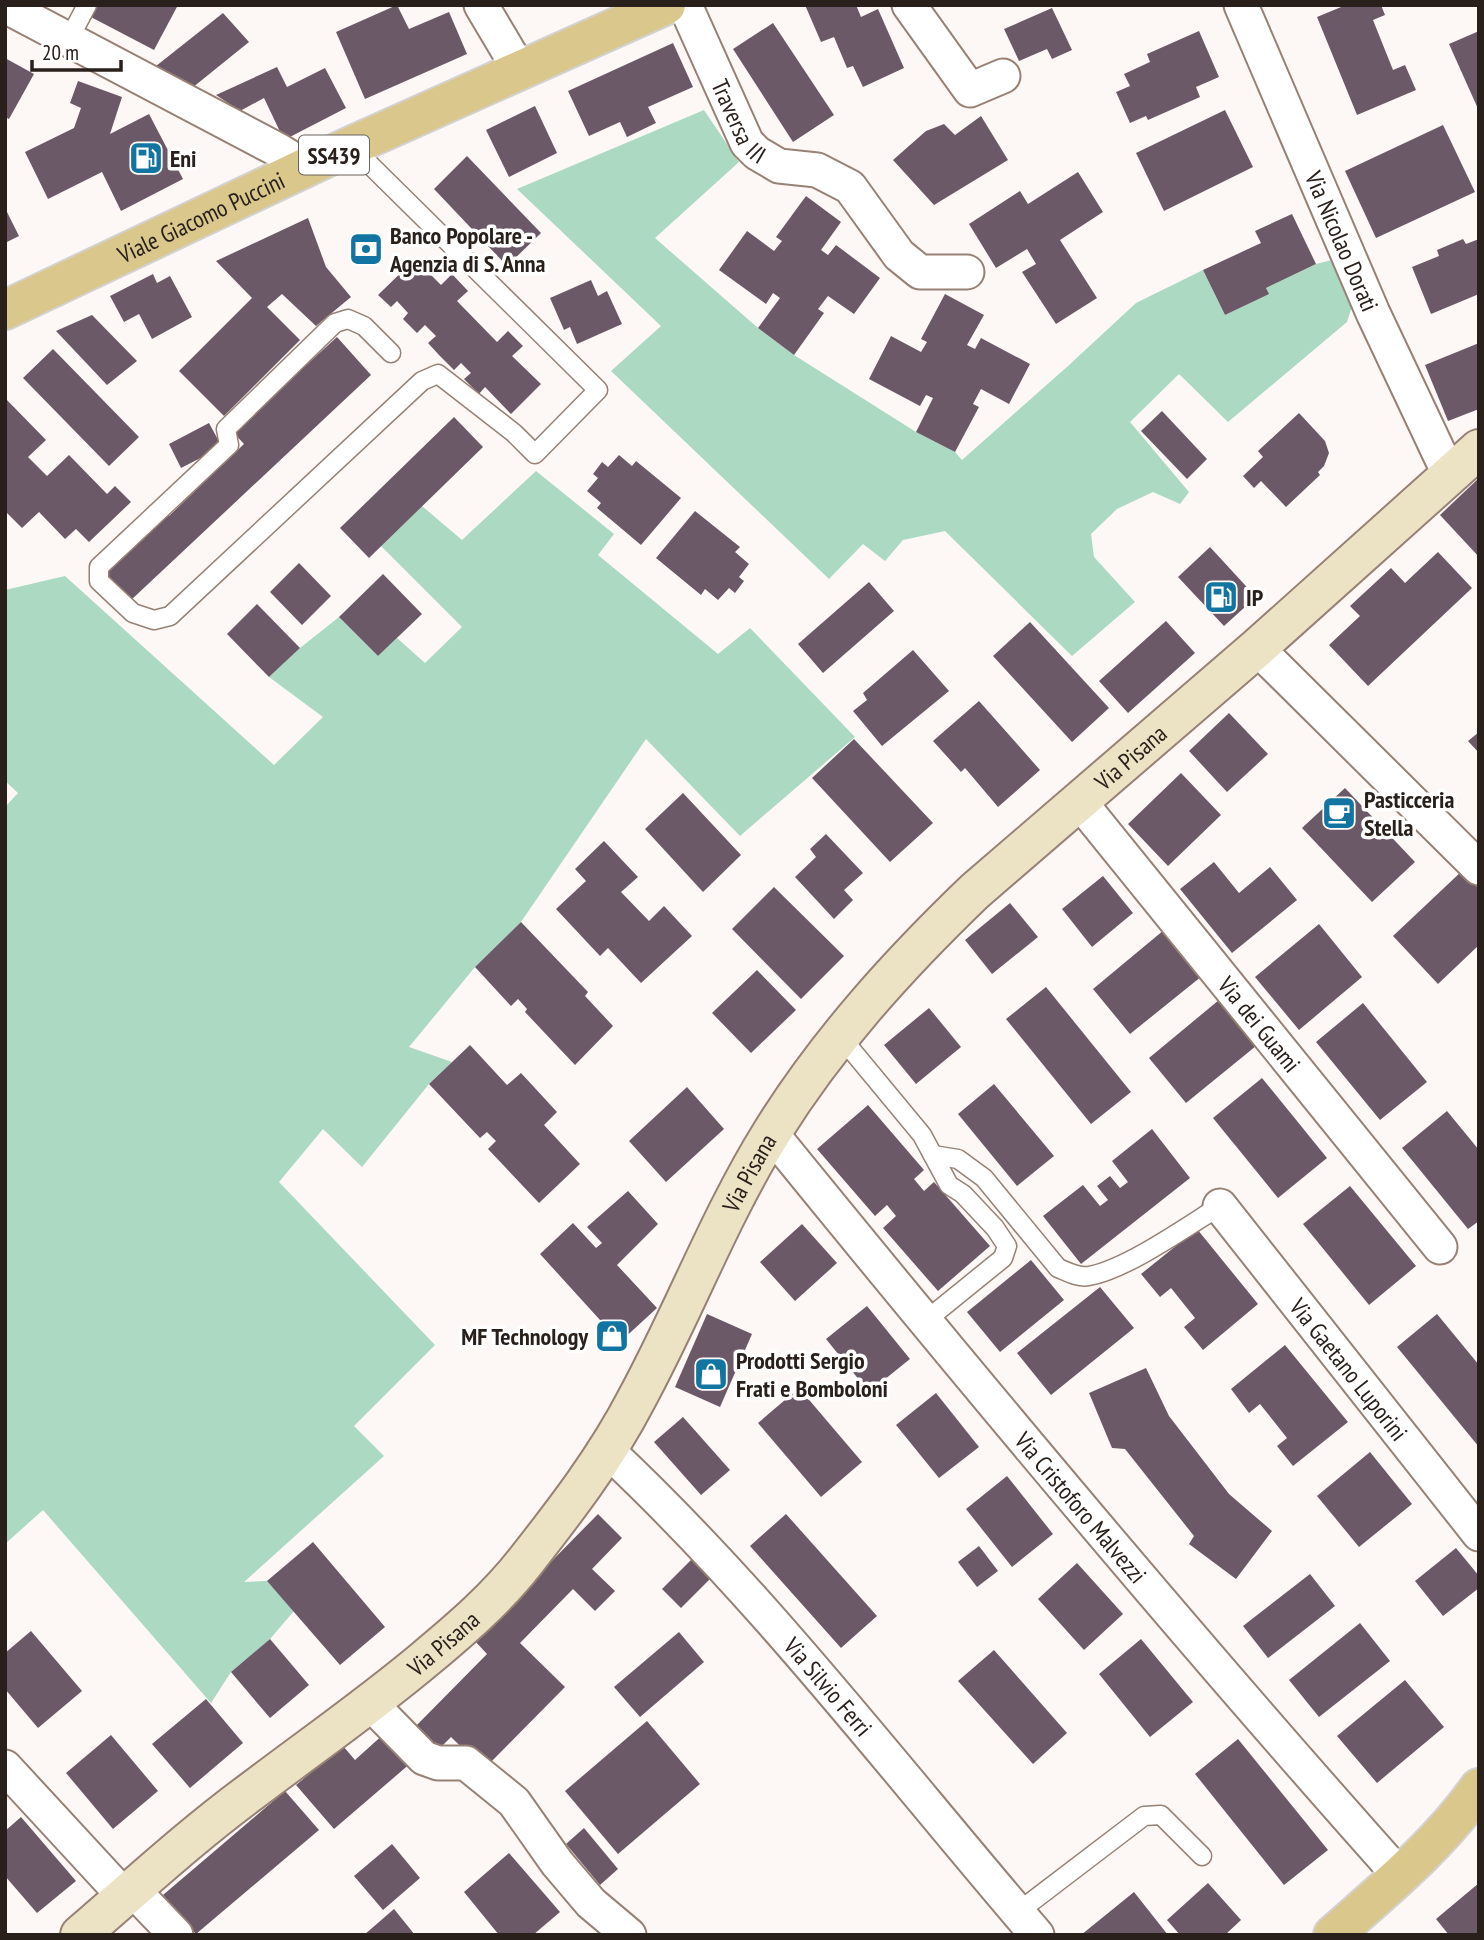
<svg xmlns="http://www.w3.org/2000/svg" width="1484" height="1940" font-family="'PT Sans Narrow',sans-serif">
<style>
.green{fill:#abd9c1}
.building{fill:#6b5968}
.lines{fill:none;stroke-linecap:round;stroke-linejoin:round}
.lane-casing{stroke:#978175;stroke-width:21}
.street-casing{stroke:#978175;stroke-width:37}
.secondary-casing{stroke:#978175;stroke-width:42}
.primary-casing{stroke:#d4d2d1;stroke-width:42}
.lane{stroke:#fff;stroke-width:18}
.street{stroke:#fff;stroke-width:33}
.secondary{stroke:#ece3c5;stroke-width:38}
.primary{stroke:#d9c78c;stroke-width:38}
.labels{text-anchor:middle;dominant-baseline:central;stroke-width:7;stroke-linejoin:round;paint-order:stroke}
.shield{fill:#fff;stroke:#69635f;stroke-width:2}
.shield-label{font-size:23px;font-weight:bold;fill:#29201b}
.street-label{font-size:24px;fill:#29201b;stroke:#fff}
.poi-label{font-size:24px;font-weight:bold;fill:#29201b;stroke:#fff;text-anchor:start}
</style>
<rect width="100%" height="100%" fill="#fdf8f5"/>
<!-- green -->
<g class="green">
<polygon points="704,110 739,162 655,238 758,328 794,355 916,432 955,452 962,460 1068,366 1136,303 1203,270 1225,315 1268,294 1266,288 1316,264 1332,260 1353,303 1347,322 1228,422 1179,374 1130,422 1189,492 1180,504 1153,492 1117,509 1091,534 1094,557 1135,602 1072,656 945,531 903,540 885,561 863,544 829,579 611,371 661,326 517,189"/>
<polygon points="536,471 614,534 598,555 718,654 750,628 855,737 740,836 646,739 521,922 475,967 409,1047 452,1062 429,1084 362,1167 323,1129 279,1182 435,1345 354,1426 384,1456 244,1582 267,1581 294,1611 270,1639 231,1672 211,1703 43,1510 5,1544 5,807 18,793 5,781 5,590 65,576 274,765 323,717 269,677 300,648 339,617 378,656 397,638 425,663 462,627 381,546 422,506 462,540"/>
</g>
<!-- building -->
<g class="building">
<polygon points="95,5 178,5 154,50 89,16"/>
<polygon points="397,5 409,29 449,12 467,54 365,99 336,32"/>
<polygon points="805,5 856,5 861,17 878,9 904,68 863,87 853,66 847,68 834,37 821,42"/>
<polygon points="1346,5 1381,5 1385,15 1373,20 1393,70 1405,65 1416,90 1357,115 1317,17"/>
<polygon points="1052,8 1072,50 1052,59 1047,49 1019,61 1004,29"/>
<polygon points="223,13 249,42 192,88 151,70"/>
<polygon points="773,23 834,115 793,142 733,49"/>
<polygon points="1199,31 1219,77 1196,87 1200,97 1148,120 1146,116 1130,123 1116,92 1130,86 1124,74 1150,62 1147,54"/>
<polygon points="1479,31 1479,111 1449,44"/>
<polygon points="673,43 693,87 648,107 656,123 627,137 620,122 589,136 568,91"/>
<polygon points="5,58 34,74 9,119 5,117"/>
<polygon points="277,67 287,87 325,68 346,108 284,140 264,98 240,111 216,95"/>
<polygon points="78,81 122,97 110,134 149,114 183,179 121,211 102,172 48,199 25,152 74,128 81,108 70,103"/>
<polygon points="535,106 557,153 509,177 486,130"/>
<polygon points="1225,110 1253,167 1164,211 1136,153"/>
<polygon points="981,116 1008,160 934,205 893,160 926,131 944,124 955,135"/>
<polygon points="1443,125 1475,192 1376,238 1345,171"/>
<polygon points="467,156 541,233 507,266 434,189"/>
<polygon points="1078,172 1103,212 1060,240 1097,298 1056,324 1022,272 1036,264 1027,249 996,268 969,224 1020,191 1028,204"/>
<polygon points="806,196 841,222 821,250 828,255 836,245 880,278 854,314 828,296 818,309 824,313 794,355 758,328 780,298 773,293 766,304 719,270 747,231 774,251 782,241 776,237"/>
<polygon points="5,208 19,236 5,243"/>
<polygon points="1292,214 1316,264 1266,288 1269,294 1225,315 1203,270 1261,243 1255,231"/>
<polygon points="308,218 326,267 351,297 316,326 282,294 267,307 300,340 224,416 179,371 252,298 216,261"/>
<polygon points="1463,239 1466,244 1479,239 1479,294 1431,314 1412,267 1439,256 1437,250"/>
<polygon points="415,259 441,285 452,274 468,291 457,301 497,342 508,331 523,346 512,356 541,384 511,414 485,387 479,394 464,379 471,373 461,363 454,370 439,355 428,343 436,336 425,325 417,333 403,319 408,313 397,301 391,307 378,295"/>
<polygon points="153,274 157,283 170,276 192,317 152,339 139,314 124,322 110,296"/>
<polygon points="591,280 598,296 607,291 622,324 577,344 570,327 564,330 550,298"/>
<polygon points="945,294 984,315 967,345 975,349 981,338 1030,364 1009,404 981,389 973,404 979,407 955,452 916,432 933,398 926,395 920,406 869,379 891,336 921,352 927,342 921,339"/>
<polygon points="92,315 137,361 107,385 56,331"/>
<polygon points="337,337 371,375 130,601 104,574 145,536 141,533 164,511 169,516 244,444 233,432"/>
<polygon points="1479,343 1479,409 1448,421 1425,365"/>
<polygon points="53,349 139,437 109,466 23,378"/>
<polygon points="5,398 46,440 28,457 47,476 69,455 107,494 115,486 131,502 89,542 76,529 65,539 39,512 22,528 5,511"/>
<polygon points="1162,411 1207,459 1187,479 1141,431"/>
<polygon points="1299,413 1325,441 1329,453 1324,466 1318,472 1320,475 1286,507 1261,481 1254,488 1243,476 1263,457 1258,451"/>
<polygon points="454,417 483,447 369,558 340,528"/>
<polygon points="209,423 222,447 181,468 169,444"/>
<polygon points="619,455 632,466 636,461 681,498 641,545 597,508 601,503 587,491 598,478 593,474 602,462 608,467"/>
<polygon points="1479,478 1479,557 1440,515"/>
<polygon points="695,511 740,547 735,552 749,564 739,577 744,581 735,593 729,588 718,600 705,589 701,595 656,558"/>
<polygon points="1210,547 1256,597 1224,626 1178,577"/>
<polygon points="1438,552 1472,588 1368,686 1329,645 1360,616 1350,606 1391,568 1405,583"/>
<polygon points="299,563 331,596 302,625 270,592"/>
<polygon points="383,574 422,614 378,656 339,617"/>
<polygon points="869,582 894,611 823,673 798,644"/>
<polygon points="257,604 300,648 269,677 227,634"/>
<polygon points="1166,621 1195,653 1128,713 1099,681"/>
<polygon points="1030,622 1109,708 1072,742 993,656"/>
<polygon points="913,650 949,691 882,746 853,711 867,700 863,693"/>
<polygon points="979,701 1040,770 998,807 965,768 961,772 933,741"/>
<polygon points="1229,713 1268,754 1227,792 1189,751"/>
<polygon points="1479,732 1479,753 1468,741"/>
<polygon points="854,739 933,823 890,862 812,778"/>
<polygon points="1181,773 1221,815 1168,866 1128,824"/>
<polygon points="1345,788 1415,862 1372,902 1302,828"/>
<polygon points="683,793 741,855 703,892 645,829"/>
<polygon points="826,834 863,873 844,890 853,900 834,919 795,877 816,857 810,849"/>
<polygon points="604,841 638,877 621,892 649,921 664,906 692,936 641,983 608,948 600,956 556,909 586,881 575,869"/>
<polygon points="1214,862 1239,893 1270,867 1297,900 1232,953 1180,889"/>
<polygon points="1462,871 1479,889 1479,945 1438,984 1393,936"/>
<polygon points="1103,876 1133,913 1092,947 1062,909"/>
<polygon points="774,887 844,956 801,999 732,929"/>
<polygon points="1010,903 1038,937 992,974 965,940"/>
<polygon points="521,922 588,992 585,996 613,1026 575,1065 525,1012 527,1009 518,999 511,1006 475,967"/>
<polygon points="1319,924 1362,977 1299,1030 1255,977"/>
<polygon points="1164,930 1202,976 1130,1034 1093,989"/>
<polygon points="757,970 796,1010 751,1053 712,1013"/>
<polygon points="1046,987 1131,1092 1091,1124 1006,1019"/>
<polygon points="1219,1000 1256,1046 1186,1103 1149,1058"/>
<polygon points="1363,1003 1427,1082 1380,1120 1316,1042"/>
<polygon points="929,1008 961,1047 916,1084 884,1045"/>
<polygon points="470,1045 507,1085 521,1073 557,1112 544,1125 580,1164 539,1203 488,1149 496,1141 487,1132 480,1138 429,1084"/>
<polygon points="1262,1078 1327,1158 1278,1198 1213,1118"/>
<polygon points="994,1084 1054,1156 1017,1186 958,1114"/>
<polygon points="687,1087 724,1129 666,1182 629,1141"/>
<polygon points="868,1105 924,1170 914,1179 924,1191 934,1182 990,1246 938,1291 883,1228 896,1216 887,1205 875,1216 817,1149"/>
<polygon points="1447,1111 1479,1150 1479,1221 1468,1229 1402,1148"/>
<polygon points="1152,1129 1190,1178 1081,1264 1043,1216 1083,1185 1100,1206 1108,1200 1097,1186 1110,1176 1120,1188 1128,1182 1112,1161"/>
<polygon points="1350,1186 1416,1266 1369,1305 1303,1224"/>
<polygon points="628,1191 658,1224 617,1265 657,1308 620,1342 540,1254 573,1223 596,1248 602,1243 587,1227"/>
<polygon points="802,1224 837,1263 795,1301 760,1262"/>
<polygon points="1197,1229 1258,1304 1203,1350 1184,1327 1195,1318 1171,1288 1160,1297 1141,1274"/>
<polygon points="1031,1260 1064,1300 1000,1352 967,1312"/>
<polygon points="1100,1287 1134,1328 1051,1395 1017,1353"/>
<polygon points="867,1306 910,1359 869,1392 826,1339"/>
<polygon points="707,1314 752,1334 720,1407 675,1387"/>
<polygon points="1437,1314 1479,1365 1479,1447 1397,1347"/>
<polygon points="1285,1345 1348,1422 1293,1466 1277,1446 1287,1438 1260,1404 1249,1413 1231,1389"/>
<polygon points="1146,1368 1169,1416 1229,1494 1272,1531 1236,1579 1189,1544 1194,1536 1125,1449 1112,1448 1089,1393"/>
<polygon points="799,1388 862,1462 821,1497 758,1423"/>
<polygon points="936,1393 979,1447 939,1478 896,1425"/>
<polygon points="683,1417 730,1470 701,1495 654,1442"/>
<polygon points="1370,1452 1412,1504 1359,1547 1317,1496"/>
<polygon points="1007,1476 1053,1534 1012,1567 966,1509"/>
<polygon points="598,1514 622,1538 592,1569 615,1591 595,1611 573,1589 520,1643 565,1687 484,1769 451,1737 436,1752 413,1729 487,1654 474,1640"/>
<polygon points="786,1514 877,1616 841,1648 750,1546"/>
<polygon points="313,1542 385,1627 340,1665 267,1581"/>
<polygon points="979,1546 998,1571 977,1587 958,1562"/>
<polygon points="1456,1548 1479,1576 1479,1588 1443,1616 1415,1581"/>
<polygon points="693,1558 712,1577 681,1608 662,1589"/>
<polygon points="1077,1563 1123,1614 1084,1650 1038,1599"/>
<polygon points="1310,1574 1335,1606 1268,1658 1243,1626"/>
<polygon points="1360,1623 1390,1661 1319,1717 1289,1680"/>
<polygon points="31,1631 82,1691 38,1728 5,1689 5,1653"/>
<polygon points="679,1632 704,1662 640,1717 614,1687"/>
<polygon points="270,1639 309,1685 270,1718 231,1672"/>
<polygon points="1141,1639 1193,1702 1150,1737 1099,1674"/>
<polygon points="994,1650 1067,1733 1033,1764 958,1681"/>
<polygon points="1405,1680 1444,1727 1377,1783 1337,1736"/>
<polygon points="206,1699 243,1743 190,1788 152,1744"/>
<polygon points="647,1721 700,1784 618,1854 565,1791"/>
<polygon points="386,1732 412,1762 334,1829 296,1785 343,1746 355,1760"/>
<polygon points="111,1735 158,1791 113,1829 66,1773"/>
<polygon points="1238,1739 1328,1850 1284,1885 1195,1774"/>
<polygon points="285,1791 319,1830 196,1934 163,1895"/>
<polygon points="21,1817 76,1881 37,1913 5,1876 5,1831"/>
<polygon points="584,1828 618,1869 600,1885 566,1844"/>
<polygon points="392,1844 420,1878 383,1910 354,1876"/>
<polygon points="509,1853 560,1912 533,1935 499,1935 464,1892"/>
<polygon points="1208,1883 1241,1920 1225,1935 1180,1935 1167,1920"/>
<polygon points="1479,1883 1479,1935 1461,1933 1449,1935 1436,1919"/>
<polygon points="1134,1892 1168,1935 1081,1935"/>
<polygon points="394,1909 415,1935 364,1935"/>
</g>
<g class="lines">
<!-- lane casing -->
<g class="lane-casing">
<g id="lane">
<polyline points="69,39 87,5"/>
<polyline points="351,146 598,390 535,454 514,433 438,374 422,381 170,616 154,620 133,613 99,581 99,567 229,445 226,429 335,323 348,319 364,326 391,353"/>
<polyline points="840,1036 922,1135 949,1185 963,1194 995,1228 1007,1246 1003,1258 924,1322"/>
<path d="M933,1155L958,1159L984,1178L1058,1268C1068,1272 1078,1278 1089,1276C1127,1269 1186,1227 1220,1206"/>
<polyline points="1018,1912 1144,1816 1161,1815 1202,1856"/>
</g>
</g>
<!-- street casing -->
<g class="street-casing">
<g id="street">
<polyline points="481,5 519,69"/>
<path id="s1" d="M685,5L747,143L757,153L779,166L817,170L850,187L899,255L920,272H967"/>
<polyline points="909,5 970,90 1003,76"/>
<path id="s2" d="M1241,5L1373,313L1450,476"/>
<polyline points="5,6 278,150 307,168"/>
<polyline points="1257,648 1479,868"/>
<path id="s3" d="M1079,801L1440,1247"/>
<path id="s4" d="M771,1133C976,1385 1184,1634 1400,1876"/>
<path id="s5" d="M1220,1206L1479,1534"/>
<path id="s6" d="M607,1450C765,1598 896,1771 1037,1935"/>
<polyline points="371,1704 424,1758 438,1763 466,1763 514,1802 557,1863 591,1903 629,1935"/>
<polyline points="5,1767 125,1897"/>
<polyline points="133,1890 176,1935"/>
</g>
</g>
<!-- secondary casing -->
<g class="secondary-casing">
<g id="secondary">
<path id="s7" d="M80,1935C137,1886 192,1835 252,1791C310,1747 369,1706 425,1659C461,1629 496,1599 525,1562C565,1511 606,1458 636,1400C684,1312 719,1217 772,1132C828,1042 899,964 975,891L1257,648L1479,449"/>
</g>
</g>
<!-- primary casing -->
<g class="primary-casing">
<g id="primary">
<path id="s8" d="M5,310L351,146L666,5"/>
<path d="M1333,1935C1385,1889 1439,1845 1479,1788"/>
</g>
</g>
<!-- lane -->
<use href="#lane" class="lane"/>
<!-- street -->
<use href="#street" class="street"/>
<!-- secondary -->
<use href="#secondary" class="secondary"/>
<!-- primary -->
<use href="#primary" class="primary"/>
</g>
<!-- icons -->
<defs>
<g id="fuel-square" transform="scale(1.75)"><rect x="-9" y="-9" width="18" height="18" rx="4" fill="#1274a1" stroke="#fff"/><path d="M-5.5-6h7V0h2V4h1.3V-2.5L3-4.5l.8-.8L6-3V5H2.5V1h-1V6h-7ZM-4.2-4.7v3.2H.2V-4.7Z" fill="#fff"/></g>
<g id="bank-square" transform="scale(1.75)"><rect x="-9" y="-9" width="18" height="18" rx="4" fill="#1274a1" stroke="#fff"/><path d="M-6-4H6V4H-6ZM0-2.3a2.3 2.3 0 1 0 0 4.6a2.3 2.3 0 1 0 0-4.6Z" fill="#fff"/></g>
<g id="cafe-square" transform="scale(1.75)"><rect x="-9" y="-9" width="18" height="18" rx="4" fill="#1274a1" stroke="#fff"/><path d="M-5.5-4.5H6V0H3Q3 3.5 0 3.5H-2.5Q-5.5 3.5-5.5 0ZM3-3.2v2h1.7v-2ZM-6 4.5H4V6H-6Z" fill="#fff"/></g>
<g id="shop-square" transform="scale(1.75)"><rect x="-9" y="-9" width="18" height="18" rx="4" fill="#1274a1" stroke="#fff"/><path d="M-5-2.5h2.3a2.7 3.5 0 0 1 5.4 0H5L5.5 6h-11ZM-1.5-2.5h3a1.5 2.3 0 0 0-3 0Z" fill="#fff"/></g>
</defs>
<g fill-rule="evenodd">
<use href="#fuel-square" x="146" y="158"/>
<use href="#bank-square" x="366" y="249"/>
<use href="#fuel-square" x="1221" y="597"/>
<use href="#cafe-square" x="1339" y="813"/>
<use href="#shop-square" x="612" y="1336"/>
<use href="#shop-square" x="711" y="1374"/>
</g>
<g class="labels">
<!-- shield labels -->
<rect class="shield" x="299" y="135.5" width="70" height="39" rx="5"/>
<g class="shield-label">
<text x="334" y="155">SS439</text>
</g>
<!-- street labels -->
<g class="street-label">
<text stroke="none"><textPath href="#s1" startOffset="128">Traversa III</textPath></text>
<text stroke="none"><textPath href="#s8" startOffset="217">Viale Giacomo Puccini</textPath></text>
<text stroke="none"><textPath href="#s2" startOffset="257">Via Nicolao Dorati</textPath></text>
<text stroke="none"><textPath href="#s7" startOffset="1600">Via Pisana</textPath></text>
<text stroke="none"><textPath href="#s3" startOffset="287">Via dei Guami</textPath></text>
<text stroke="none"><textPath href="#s7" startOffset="1032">Via Pisana</textPath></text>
<text stroke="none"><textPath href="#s5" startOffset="208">Via Gaetano Luporini</textPath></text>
<text stroke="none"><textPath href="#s4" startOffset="486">Via Cristoforo Malvezzi</textPath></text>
<text stroke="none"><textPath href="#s7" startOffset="466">Via Pisana</textPath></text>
<text stroke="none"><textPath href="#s6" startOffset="324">Via Silvio Ferri</textPath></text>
</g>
<!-- poi labels -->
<g class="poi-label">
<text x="170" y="158">Eni</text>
<text x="390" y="235">Banco Popolare -<tspan x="390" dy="28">Agenzia di S. Anna</tspan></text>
<text x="1246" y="597">IP</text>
<text x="1364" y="799">Pasticceria<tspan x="1364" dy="28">Stella</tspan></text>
<text x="588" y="1336" text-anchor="end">MF Technology</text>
<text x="736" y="1360">Prodotti Sergio<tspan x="736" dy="28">Frati e Bomboloni</tspan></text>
</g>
</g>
<!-- border -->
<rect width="1484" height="1940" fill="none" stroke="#29201b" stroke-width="14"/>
<!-- scale -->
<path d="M32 60v10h89v-10" fill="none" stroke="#29201b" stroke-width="3.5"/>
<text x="42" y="60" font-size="21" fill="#29201b" stroke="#ffffff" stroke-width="5" paint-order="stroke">20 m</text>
</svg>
